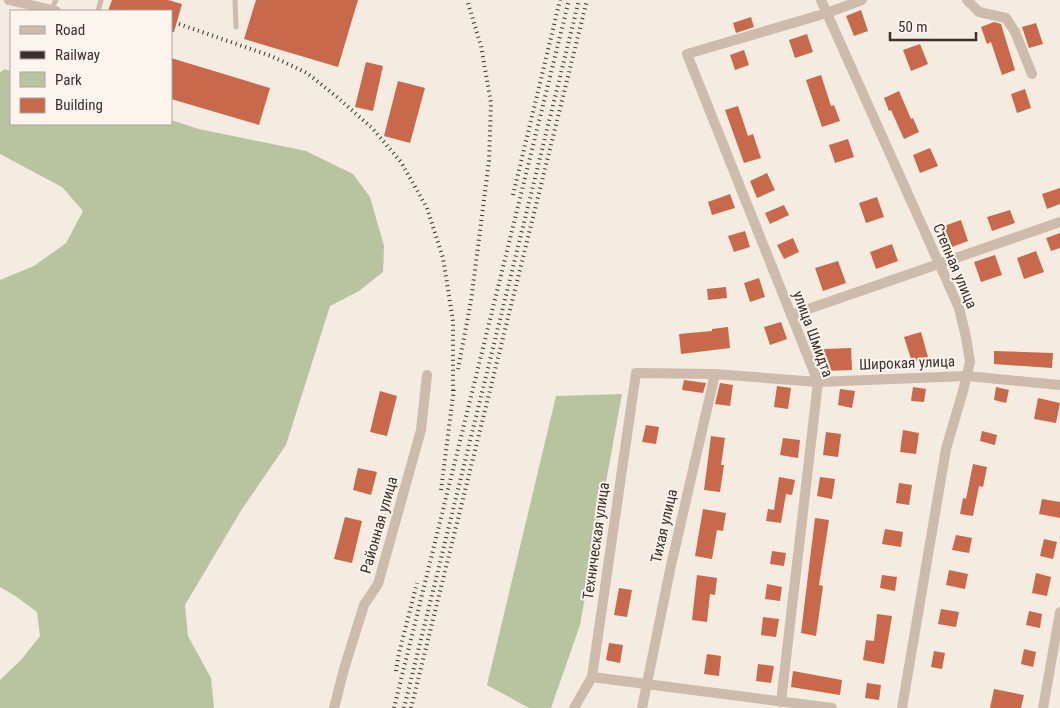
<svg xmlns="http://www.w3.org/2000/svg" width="1060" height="708" font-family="'Roboto Condensed',sans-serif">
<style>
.green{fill:#b8c4a0}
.building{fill:#c8694b}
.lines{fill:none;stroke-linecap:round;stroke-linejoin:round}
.lane{stroke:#cdbbac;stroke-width:5}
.street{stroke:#cdbbac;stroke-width:10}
.rail{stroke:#3b302b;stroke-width:4;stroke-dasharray:1 4;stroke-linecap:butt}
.labels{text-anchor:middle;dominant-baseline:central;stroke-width:4;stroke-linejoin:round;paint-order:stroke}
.street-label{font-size:15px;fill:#3b302b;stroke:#fbf5ee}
</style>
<rect width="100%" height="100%" fill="#f4ebe1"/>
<!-- green -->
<g class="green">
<polygon points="4,69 11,71 11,124 171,124 171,120 199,129 306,151 353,174 370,197 384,246 383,272 359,291 330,306 286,445 242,509 185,605 188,636 211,678 214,708 0,708 0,680 21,660 40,636 37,612 17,597 0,587 0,280 34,266 66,243 83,211 62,187 0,154 0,73"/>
<polygon points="622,394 580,625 551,708 529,708 487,685 556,396"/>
</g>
<!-- building -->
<g class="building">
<polygon points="112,0 168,0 182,4 174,32 171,32 171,11 108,11"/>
<polygon points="256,0 358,0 338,67 244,39"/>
<polygon points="861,10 868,31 854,36 846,16"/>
<polygon points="751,17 754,27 736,33 733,23"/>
<polygon points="994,22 1001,24 1015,70 1002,75 991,42 987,44 981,27"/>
<polygon points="1036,23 1043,44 1029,48 1022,27"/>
<polygon points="807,34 813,52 795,58 789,40"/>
<polygon points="920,44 928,64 911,71 903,50"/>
<polygon points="744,50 749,65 735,70 730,55"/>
<polygon points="171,58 270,88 259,125 171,99"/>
<polygon points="366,62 383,66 373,111 355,107"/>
<polygon points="821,75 831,106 834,105 840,121 822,127 806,80"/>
<polygon points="398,81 425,88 410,143 384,136"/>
<polygon points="1025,89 1031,108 1017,113 1011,94"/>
<polygon points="899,91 911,119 913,118 919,132 904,139 891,110 889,111 884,98"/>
<polygon points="738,106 748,136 753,134 761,158 744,163 725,110"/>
<polygon points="848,139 854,157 835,163 829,145"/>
<polygon points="930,148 938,166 920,173 913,155"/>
<polygon points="767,173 775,190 757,198 750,181"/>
<polygon points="1060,188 1060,204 1047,209 1042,194"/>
<polygon points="730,194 735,208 712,215 708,202"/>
<polygon points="877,197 884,217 866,223 859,203"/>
<polygon points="784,205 789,215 770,224 765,213"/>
<polygon points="1010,210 1015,223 992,231 987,217"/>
<polygon points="961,220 968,241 952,247 944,226"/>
<polygon points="745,231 750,247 734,252 728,236"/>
<polygon points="1060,233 1060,248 1051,251 1046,238"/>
<polygon points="793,238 799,252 784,259 777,245"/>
<polygon points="892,244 898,261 876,269 870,252"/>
<polygon points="1036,251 1044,272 1024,279 1017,258"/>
<polygon points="995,255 1002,275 981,282 974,262"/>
<polygon points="838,261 846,283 823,291 815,268"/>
<polygon points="759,278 765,297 750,302 744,283"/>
<polygon points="726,287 727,298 708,300 707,289"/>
<polygon points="781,322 787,339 770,345 764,327"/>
<polygon points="728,327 730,348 681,354 679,334 712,331 712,329"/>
<polygon points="921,332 928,357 912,362 904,337"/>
<polygon points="851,348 852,370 825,371 824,349"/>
<polygon points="994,351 1053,353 1052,368 994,364"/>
<polygon points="684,380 706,383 703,393 682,390"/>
<polygon points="720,383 733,385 730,406 715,404"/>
<polygon points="777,386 791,388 788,409 774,407"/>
<polygon points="913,387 926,389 924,402 911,401"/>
<polygon points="996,387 1009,390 1006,403 994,400"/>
<polygon points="840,389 855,391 852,408 838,405"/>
<polygon points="380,391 397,396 387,436 370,432"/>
<polygon points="1038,398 1060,403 1056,423 1034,419"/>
<polygon points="646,425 659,427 656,444 642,442"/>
<polygon points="903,430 919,433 916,454 900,452"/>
<polygon points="982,431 997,435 995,445 980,441"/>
<polygon points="826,432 841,434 838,457 823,455"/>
<polygon points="711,436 725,438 721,465 724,465 720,492 704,490"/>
<polygon points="783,438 800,440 798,458 780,455"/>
<polygon points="973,464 987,467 983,487 979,486 973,516 960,514 963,498 966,499"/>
<polygon points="358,468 377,472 371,495 353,490"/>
<polygon points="779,477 795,480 792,495 786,494 781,523 766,521 768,509 774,510"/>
<polygon points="820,477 835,479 832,499 817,496"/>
<polygon points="899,483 912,485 909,505 896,503"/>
<polygon points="1042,499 1060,502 1060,518 1039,514"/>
<polygon points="703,509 726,513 723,531 717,530 712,559 695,556"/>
<polygon points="345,517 362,521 352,563 334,559"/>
<polygon points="815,518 829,520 819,585 823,586 816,636 801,633"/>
<polygon points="885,529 903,532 901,547 882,544"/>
<polygon points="956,535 972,538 969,553 952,550"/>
<polygon points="1044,539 1057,542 1053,559 1040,556"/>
<polygon points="772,551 786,553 784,566 770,564"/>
<polygon points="949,570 968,574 965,589 946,585"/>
<polygon points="1036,573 1051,577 1047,596 1032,593"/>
<polygon points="697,575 717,578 715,595 710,594 707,622 692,620"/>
<polygon points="882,575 897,577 895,591 880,588"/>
<polygon points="767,584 782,587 780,601 765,599"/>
<polygon points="619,588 632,590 627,617 614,615"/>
<polygon points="941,609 959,612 956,627 938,624"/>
<polygon points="1029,611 1042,614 1040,628 1026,625"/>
<polygon points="877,614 892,616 884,664 863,660 866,640 874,641"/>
<polygon points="763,617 779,619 776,637 761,635"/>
<polygon points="609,643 623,645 620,663 606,660"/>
<polygon points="1024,649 1036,652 1033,667 1021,664"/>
<polygon points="934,651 945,653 942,669 931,667"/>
<polygon points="707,654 721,656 719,676 704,674"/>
<polygon points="758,664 774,666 771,683 756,681"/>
<polygon points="793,671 842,680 840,695 791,687"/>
<polygon points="867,683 881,685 879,700 865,698"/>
<polygon points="994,689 1024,695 1021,708 990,708"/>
</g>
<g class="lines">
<!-- lane -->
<g class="lane">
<polyline points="235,0 236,27"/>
<polyline points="51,10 56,0"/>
<polyline points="98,11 101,0"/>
</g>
<!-- street -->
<g class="street">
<polyline points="9,0 56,11"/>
<polyline points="821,0 959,308 966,337 970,362 963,391 946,449 902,708"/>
<polyline points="967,0 979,12 1006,18 1015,32 1032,74"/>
<polyline points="791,315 1060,222"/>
<polyline points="592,677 832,708"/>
<polyline points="781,702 818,382 687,54 827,13 862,0"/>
<polyline points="334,708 344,669 364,605 378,584 421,430 427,375"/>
<polyline points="574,708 592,677 636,373 715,374 818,382 967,376 1060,385"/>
<polyline points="642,708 670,570 715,374"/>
<polyline points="1043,708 1060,612"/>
</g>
<!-- rail -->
<g class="rail">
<polyline points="179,24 271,56 307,73 337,97 372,128 401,162 427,208 443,258 453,321 453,393"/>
<polyline points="513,195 560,0"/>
<polyline points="458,369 471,301 489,161 491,103 481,46 467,0"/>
<polyline points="441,490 454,388"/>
<polyline points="396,671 399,653 417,583"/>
<polyline points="394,708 569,0"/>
<polyline points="404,708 579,0"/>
<polyline points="411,708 587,0"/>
</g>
</g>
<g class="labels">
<!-- street labels -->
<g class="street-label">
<text transform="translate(955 266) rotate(67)">Степная улица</text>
<text transform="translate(813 334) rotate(70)">улица Шмидта</text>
<text transform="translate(907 363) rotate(-2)">Широкая улица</text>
<text transform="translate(379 525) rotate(-74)">Районная улица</text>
<text transform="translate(664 526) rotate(-77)">Тихая улица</text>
<text transform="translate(596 541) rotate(-82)">Техническая улица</text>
</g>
</g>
<!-- legend -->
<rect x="10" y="10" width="162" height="115" fill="#fbf5ee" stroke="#aea6a0"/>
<rect x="20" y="26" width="25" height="8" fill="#cdbbac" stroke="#aea6a0"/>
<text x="55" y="35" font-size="15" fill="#3b302b">Road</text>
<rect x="20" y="51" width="25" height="8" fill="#3b302b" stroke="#aea6a0"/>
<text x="55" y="60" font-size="15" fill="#3b302b">Railway</text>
<rect x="20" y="72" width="25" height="15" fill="#b8c4a0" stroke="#aea6a0"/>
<text x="55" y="85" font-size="15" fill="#3b302b">Park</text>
<rect x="20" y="98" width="25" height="15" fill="#c8694b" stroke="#aea6a0"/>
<text x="55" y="110" font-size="15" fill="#3b302b">Building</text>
<!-- scale -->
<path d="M890 32v8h86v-8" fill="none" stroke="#3b302b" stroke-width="2.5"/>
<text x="898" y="32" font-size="15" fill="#3b302b" stroke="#fbf5ee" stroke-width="4" paint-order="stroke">50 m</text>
</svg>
